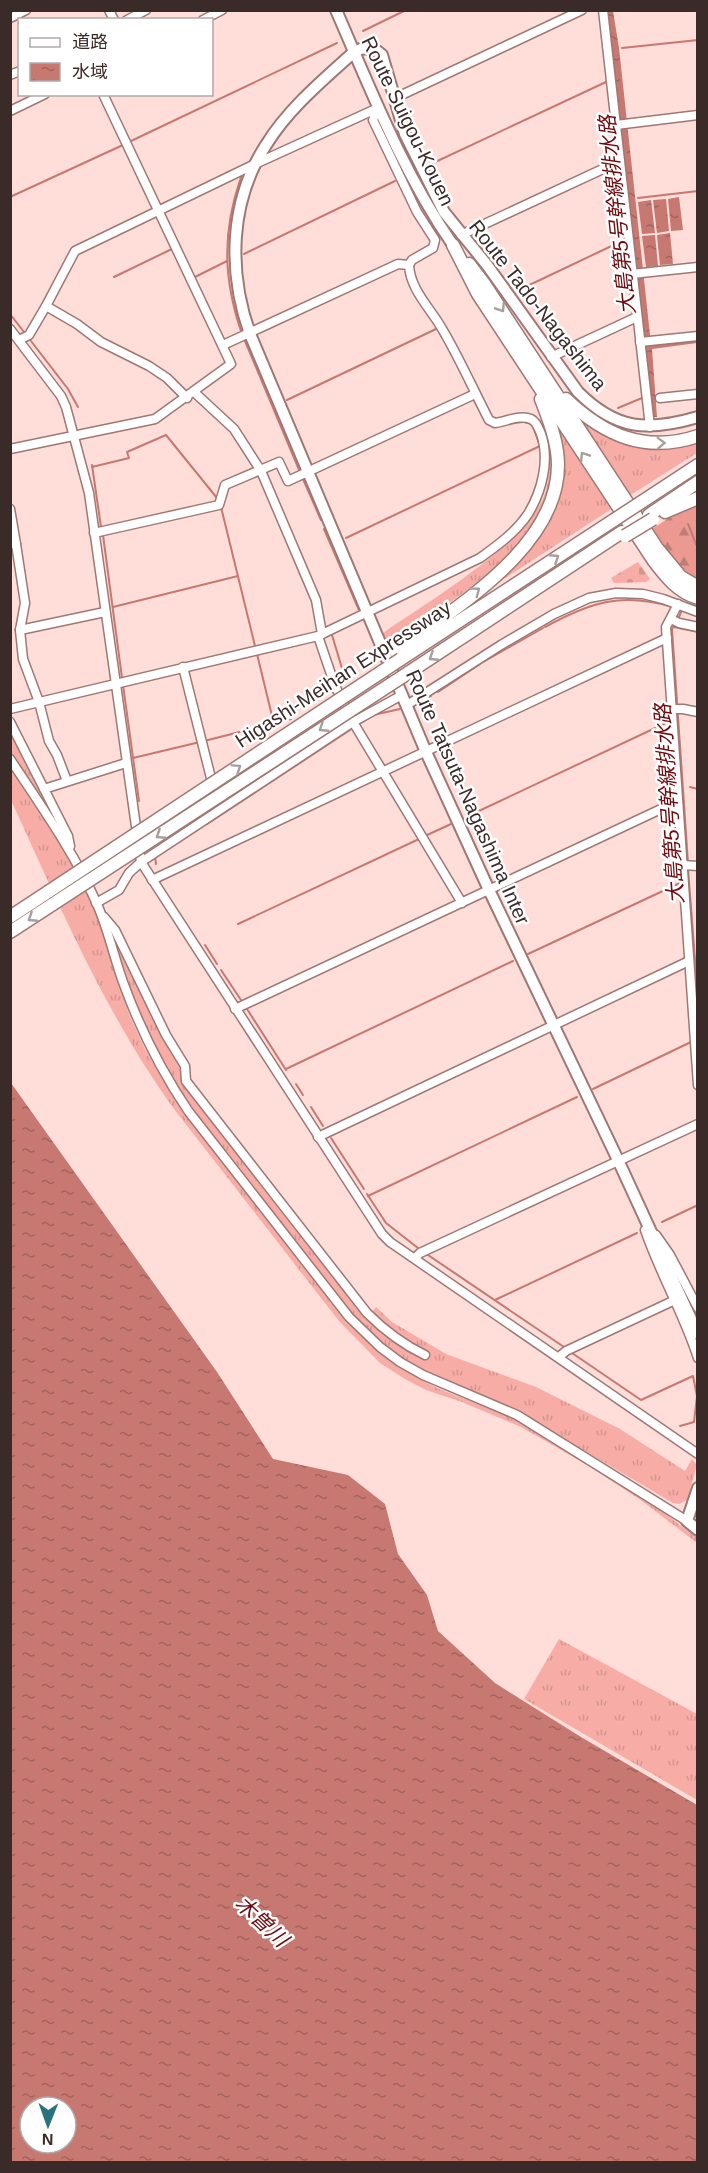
<svg xmlns="http://www.w3.org/2000/svg" width="708" height="2173" font-family="Arial,'Noto Sans JP',sans-serif">
<style>
.grass{fill:url(#grass-tufts)}
.forest{fill:url(#forest-firs)}
.cemetery{fill:url(#cemetery-stones)}
.water{fill:url(#water-ripples);fill-rule:evenodd}
.lines{fill:none;stroke-linecap:round;stroke-linejoin:round}
.stream{stroke:#c67871;stroke-width:2}
.minor-casing{stroke:#9e7874;stroke-width:11}
.major-casing{stroke:#9e7874;stroke-width:14}
.highway-casing{stroke:#9e7874;stroke-width:15}
.minor{stroke:#fff;stroke-width:8}
.major{stroke:#fff;stroke-width:10}
.highway{stroke:#fff;stroke-width:12}
.highway-bridge-casing{stroke:#9e7874;stroke-width:15;stroke-linecap:butt}
.highway-bridge{stroke:#fff;stroke-width:12}
.oneway{stroke:#a69f9e}
.labels{text-anchor:middle;dominant-baseline:central;stroke-width:5;stroke-linejoin:round;paint-order:stroke}
.street-label{font-size:20px;fill:#3a2a28;stroke:#fff}
.water-label{font-size:21px;font-style:italic;fill:#6e0d11;stroke:#fff}
</style>
<defs>
<pattern id="grass-tufts" width="24" height="20" patternUnits="userSpaceOnUse" patternTransform="scale(1.5)"><rect width="24" height="20" fill="#f7ada6"/><path d="M3 7l-1-3M5 7V3M7 7l1-3M15 17l-1-3M17 17v-4M19 17l1-3" fill="none" stroke="#d4958f"/></pattern>
<pattern id="forest-firs" width="22" height="20" patternUnits="userSpaceOnUse" patternTransform="scale(1.5)"><rect width="22" height="20" fill="#eb9991"/><path d="M5 1l3.5 6h-7zM16 11l3.5 6h-7z" fill="#bf7d76"/></pattern>
<pattern id="cemetery-stones" width="16" height="16" patternUnits="userSpaceOnUse" patternTransform="scale(1.5)"><rect width="16" height="16" fill="#f7ada6"/><path d="M2 7V4a2 2 0 0 1 4 0v3zM10 15v-3a2 2 0 0 1 4 0v3z" fill="#d4958f"/></pattern>
<pattern id="water-ripples" width="26" height="14" patternUnits="userSpaceOnUse" patternTransform="scale(1.5)"><rect width="26" height="14" fill="#c67871"/><path d="M2 4q2-2 4 0t4 0M15 11q2-2 4 0t4 0" fill="none" stroke="#a2635d"/></pattern>
</defs>
<rect width="100%" height="100%" fill="#ffddd9"/>
<!-- grass -->
<g class="grass">
<polygon points="554,417 613,508 467,603 542,531 557,504 562,480"/>
<path d="M581,419C614,444 658,456 697,442V453L629,496L580,421Z"/>
<path d="M546,436H549C572,536 456,597 388,645L383,633C429,601 522,547 544,496C551,478 550,455 546,436Z"/>
<polygon points="11,727 61,829 11,752"/>
<path d="M10,766L67,854L95,909L129,1014L144,1047L161,1077L186,1116L346,1322L395,1364L416,1377L437,1388L515,1419L663,1512L697,1538V1543L642,1501L589,1466L521,1427L462,1402L426,1390L405,1379L380,1363L339,1321L174,1109C106,1015 59,905 11,800Z"/>
<path d="M110,929L136,985L181,1066L183,1083L365,1317C384,1334 403,1349 427,1359L429,1355L404,1342L371,1313L376,1307L392,1322L446,1354L536,1387L620,1429L685,1471L692,1459L697,1465L687,1500L679,1504L673,1503L519,1412L425,1372L402,1359L383,1345L361,1325L334,1292L193,1109L171,1077L154,1045L140,1014Z"/>
<polygon points="559,1639 697,1714 697,1800 524,1699"/>
</g>
<!-- forest -->
<path class="forest" d="M697,505V579C676,567 665,550 652,529L678,512Z"/>
<!-- cemetery -->
<polygon class="cemetery" points="638,562 650,579 646,582 614,583 611,578"/>
<!-- water -->
<g class="water">
<polygon points="607,11 613,11 619,48 651,344 697,339 697,343 652,349 657,417 652,417"/>
<polygon points="679,197 683,230 671,231 668,199"/>
<polygon points="666,199 669,231 657,233 653,200"/>
<polygon points="651,200 655,233 642,234 638,202"/>
<polygon points="670,233 673,264 660,265 657,235"/>
<polygon points="655,235 658,266 646,267 642,236"/>
<path d="M11,1083L217,1372L273,1459L348,1475L385,1504L398,1554L427,1595L438,1631L495,1683L581,1737L697,1805V2162H11ZM30,2107H66V2143H30Z"/>
</g>
<g class="lines">
<!-- stream -->
<g class="stream">
<polyline points="363,31 406,10"/>
<polyline points="622,48 698,40"/>
<polyline points="131,141 337,43"/>
<polyline points="431,164 606,82"/>
<path d="M241,177C222,232 223,279 242,334"/>
<polyline points="10,197 123,145"/>
<polyline points="638,198 698,191"/>
<polyline points="244,254 395,181"/>
<polyline points="114,277 174,248"/>
<polyline points="195,277 227,261"/>
<polyline points="521,289 622,241"/>
<polyline points="10,314 24,332"/>
<polyline points="31,341 68,389 78,407"/>
<polyline points="245,341 300,472"/>
<polyline points="287,400 436,329"/>
<polyline points="474,400 486,423 495,427"/>
<polyline points="618,408 642,398"/>
<polyline points="92,465 101,527"/>
<polyline points="92,467 129,458 127,452 166,435 217,498"/>
<polyline points="303,479 321,520"/>
<polyline points="221,507 255,646"/>
<polyline points="688,524 698,549"/>
<polyline points="324,529 359,610"/>
<polyline points="103,535 122,678"/>
<polyline points="346,538 540,446 532,424 524,422"/>
<polyline points="113,607 238,576"/>
<polyline points="678,619 682,610"/>
<polyline points="675,624 672,629 688,863"/>
<path d="M545,627C591,602 621,592 673,607"/>
<polyline points="674,627 698,632"/>
<polyline points="332,635 344,675"/>
<polyline points="257,654 274,724"/>
<polyline points="483,662 543,628"/>
<polyline points="123,685 139,801"/>
<polyline points="438,692 480,664"/>
<polyline points="417,704 431,696"/>
<polyline points="361,723 373,715 400,709"/>
<polyline points="204,741 291,719"/>
<polyline points="133,758 200,742"/>
<polyline points="690,787 698,789"/>
<polyline points="466,817 668,722"/>
<polyline points="207,824 350,730"/>
<polyline points="425,836 451,824"/>
<polyline points="156,864 155,857 157,856"/>
<polyline points="688,869 698,998"/>
<polyline points="238,924 419,839"/>
<polyline points="205,945 217,964"/>
<polyline points="528,954 680,883"/>
<polyline points="221,970 241,1000"/>
<polyline points="247,1009 286,1070"/>
<polyline points="286,1069 513,961"/>
<polyline points="296,1084 303,1095"/>
<polyline points="593,1089 691,1042"/>
<polyline points="311,1107 323,1126"/>
<polyline points="331,1138 364,1189"/>
<polyline points="367,1194 386,1223 418,1248"/>
<polyline points="368,1196 577,1097"/>
<polyline points="662,1222 698,1205"/>
<polyline points="428,1255 564,1347"/>
<polyline points="495,1300 637,1233"/>
<polyline points="572,1353 641,1400 693,1376 697,1396 694,1422 680,1426"/>
</g>
<!-- minor casing -->
<g class="minor-casing">
<g id="minor">
<polyline points="109,10 114,20"/>
<polyline points="603,10 650,427"/>
<polyline points="10,18 26,10"/>
<polyline points="127,20 146,10"/>
<polyline points="203,20 222,10"/>
<polyline points="10,75 20,71"/>
<polyline points="393,99 582,10"/>
<polyline points="10,111 45,94"/>
<polyline points="616,125 698,115"/>
<polyline points="461,235 620,161"/>
<polyline points="632,274 698,267"/>
<polyline points="46,306 75,251 255,164 378,108"/>
<polyline points="10,329 61,396 66,407 89,493 141,862 382,1234 390,1242 698,1454"/>
<polyline points="19,340 29,335 46,306 77,324 101,342 149,366 167,378 187,398"/>
<polyline points="640,342 698,336"/>
<polyline points="223,345 398,264 409,265 412,260 433,248 435,240 417,212 373,120 378,108"/>
<polyline points="551,357 637,317"/>
<polyline points="194,392 234,429 261,471 316,600 322,634"/>
<polyline points="660,398 698,394"/>
<polyline points="10,449 155,419 231,364 103,94"/>
<polyline points="10,509 16,544 11,544"/>
<polyline points="94,533 219,505 225,485 279,462 288,481 475,394"/>
<polyline points="16,544 25,603 20,630 23,659 39,702 49,741 57,755 67,781"/>
<polyline points="678,604 666,627 698,1085"/>
<polyline points="671,619 679,623 698,627"/>
<polyline points="20,630 105,612"/>
<polyline points="318,636 335,686 353,722 462,903"/>
<polyline points="183,667 213,786"/>
<polyline points="407,705 501,645 554,614 589,598 616,593 643,594 663,599 698,612"/>
<path d="M10,709L318,636L480,558C498,545 516,532 528,514C542,491 550,460 541,434C539,429 537,422 531,419C520,414 505,422 495,423L489,420C473,389 459,357 441,327C430,308 410,289 409,265"/>
<polyline points="672,709 683,709 698,712"/>
<polyline points="10,722 68,836 70,846"/>
<path d="M10,759C41,806 74,852 97,904C108,929 114,957 123,982C140,1029 161,1071 189,1112L349,1317L380,1347L400,1362L423,1375L517,1415L687,1521"/>
<polyline points="44,789 126,763"/>
<polyline points="682,865 698,866"/>
<polyline points="152,880 667,638"/>
<polyline points="96,903 119,890 129,873 141,862 353,722 402,695"/>
<path d="M104,917L115,930L166,1035L185,1066L186,1081L367,1313C385,1331 402,1344 425,1355"/>
<polyline points="235,1009 678,801"/>
<polyline points="318,1137 689,961"/>
<path d="M645,1230C660,1274 684,1314 698,1358"/>
<polyline points="656,1235 670,1255 698,1308"/>
<polyline points="415,1258 420,1253 698,1124"/>
<polyline points="559,1357 566,1351 675,1300"/>
</g>
</g>
<!-- major casing -->
<g class="major-casing">
<g id="major">
<path d="M336,10C371,90 403,173 453,245"/>
<path d="M698,417C647,432 616,430 578,392L487,265L444,212L405,134L382,55L377,51L363,48L354,52C323,80 288,109 266,145C229,202 228,272 250,334L426,752L489,890L618,1160L698,1334"/>
<polyline points="698,1488 687,1521 698,1530"/>
</g>
</g>
<!-- highway casing -->
<g class="highway-casing">
<g id="highway">
<path d="M453,245L478,294L654,561C666,577 678,592 698,598"/>
<polyline points="469,264 485,285 657,548 681,577 698,587"/>
<path d="M566,399C604,435 645,454 698,436"/>
<polyline points="640,503 698,465"/>
<polyline points="665,512 698,498"/>
<polyline points="649,515 698,482"/>
<path d="M396,652C455,607 558,548 558,465C558,442 549,420 541,399"/>
<polyline points="401,659 614,520"/>
<polyline points="408,673 622,532"/>
<polyline points="10,917 48,892"/>
<polyline points="10,932 53,904"/>
</g>
</g>
<!-- minor -->
<use href="#minor" class="minor"/>
<!-- major -->
<use href="#major" class="major"/>
<!-- highway -->
<use href="#highway" class="highway"/>
<!-- highway-bridge casing -->
<g class="highway-bridge-casing">
<g id="highway-bridge">
<polyline points="614,520 640,503"/>
<polyline points="625,536 653,519"/>
<polyline points="48,892 401,659"/>
<polyline points="53,904 408,673"/>
</g>
</g>
<!-- highway-bridge -->
<use href="#highway-bridge" class="highway-bridge"/>
</g>
<!-- one-way arrows -->
<defs><path id="oneway-chevron" d="M-2-3.5L2.5 0L-2 3.5" fill="none" stroke-width="1.6" stroke-linecap="round" stroke-linejoin="round" transform="scale(1.5)"/></defs>
<g class="oneway">
<use href="#oneway-chevron" transform="translate(501 308) rotate(57)"/>
<use href="#oneway-chevron" transform="translate(661 443) rotate(-2)"/>
<use href="#oneway-chevron" transform="translate(584 456) rotate(-123)"/>
<use href="#oneway-chevron" transform="translate(555 558) rotate(-33)"/>
<use href="#oneway-chevron" transform="translate(476 591) rotate(-37)"/>
<use href="#oneway-chevron" transform="translate(433 657) rotate(147)"/>
<use href="#oneway-chevron" transform="translate(323 728) rotate(147)"/>
<use href="#oneway-chevron" transform="translate(237 768) rotate(-34)"/>
<use href="#oneway-chevron" transform="translate(160 835) rotate(147)"/>
<use href="#oneway-chevron" transform="translate(32 918) rotate(147)"/>
</g>
<g class="labels">
<!-- street labels -->
<g class="street-label">
<text transform="translate(408 121) rotate(64)">Route Suigou-Kouen</text>
<text transform="translate(538 305) rotate(52)">Route Tado-Nagashima</text>
<text transform="translate(343 674) rotate(-33)">Higashi-Meihan Expressway</text>
<text transform="translate(468 797) rotate(66)">Route Tatsuta-Nagashima Inter</text>
</g>
<!-- water labels -->
<g class="water-label">
<text transform="translate(617 215) rotate(-96)">大島第5号幹線排水路</text>
<text transform="translate(669 804) rotate(-94)">大島第5号幹線排水路</text>
<text transform="translate(262 1921) rotate(43)">木曽川</text>
</g>
</g>
<!-- border -->
<rect width="708" height="2173" fill="none" stroke="#3a2a28" stroke-width="24"/>
<!-- legend -->
<rect x="18" y="18" width="195" height="78" fill="#ffffff" stroke="#b0aaa9" stroke-width="1.5"/>
<rect x="30" y="38" width="30" height="9" fill="#ffffff" stroke="#b0aaa9" stroke-width="1.5"/>
<text x="72" y="48" font-size="18" fill="#3a2a28">道路</text>
<rect x="30" y="63" width="30" height="18" fill="url(#water-ripples)" stroke="#b0aaa9" stroke-width="1.5"/>
<text x="72" y="78" font-size="18" fill="#3a2a28">水域</text>
<!-- north arrow -->
<g transform="translate(48 2125) rotate(181)"><circle r="28" fill="#ffffff" stroke="#b0aaa9" stroke-width="1.5"/>
<path d="M0-4.5L10 22L0 15L-10 22Z" fill="#2a737c"/>
<text y="-9" font-size="16" font-weight="bold" text-anchor="middle" fill="#3a2a28">N</text>
</g>
</svg>
